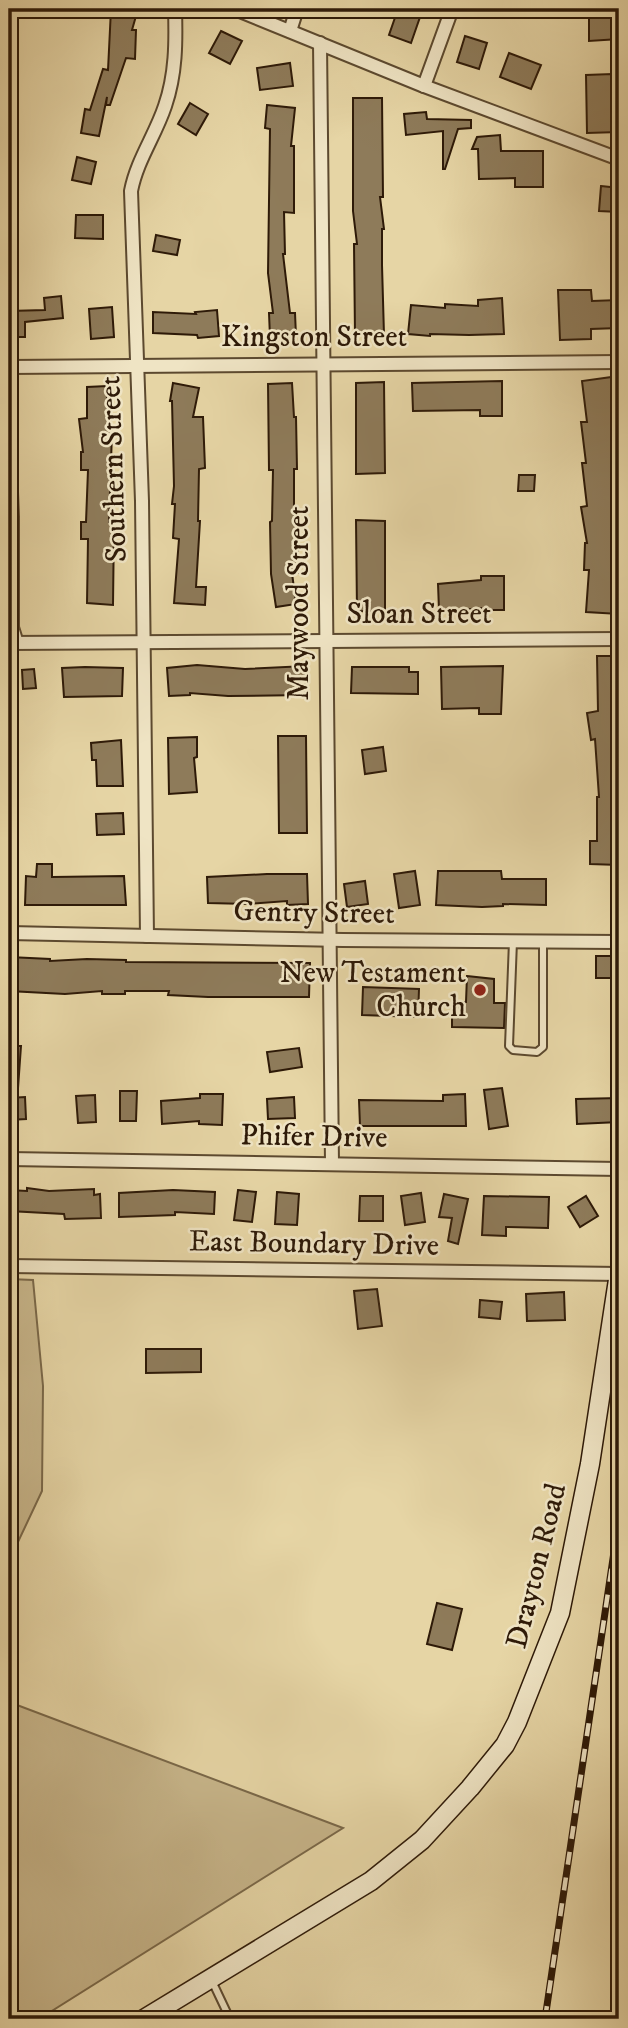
<svg xmlns="http://www.w3.org/2000/svg" width="628" height="2028" font-family="'IM FELL DW Pica',serif">
<style>
.green{fill:#c7b58a;stroke:#7a6849;stroke-width:2}
.building{fill:#8e7b5a;stroke:#2e1a08;stroke-width:2}
.lines{fill:none;stroke-linecap:round;stroke-linejoin:round}
.lane-casing{stroke:#5c492f;stroke-width:10}
.street-casing{stroke:#5c492f;stroke-width:16}
.secondary-casing{stroke:#2e1a08;stroke-width:21}
.lane{stroke:#efe4c4;stroke-width:6}
.street{stroke:#efe4c4;stroke-width:12}
.secondary{stroke:#efe4c4;stroke-width:18}
.rail-casing{stroke:#2e1a08;stroke-width:7}
.rail{stroke:#efe4c4;stroke-width:4.5;stroke-dasharray:13;stroke-linecap:butt}
.poi-dot{fill:#8f2418;stroke:#efe4c4;stroke-width:2.5}
.labels{text-anchor:middle;dominant-baseline:central;stroke-width:5;stroke-linejoin:round;paint-order:stroke}
.street-label{font-size:30px;fill:#2e1a08;stroke:#efe4c4}
.poi-label{font-size:30px;fill:#2e1a08;stroke:#efe4c4;text-anchor:end}
</style>
<rect width="100%" height="100%" fill="#e6d5a5"/>
<filter id="stains"><feTurbulence type="fractalNoise" baseFrequency=".00286" numOctaves="4"/><feColorMatrix values="0 0 0 0 .2 0 0 0 0 .09 0 0 0 0 .02 0 0 0 .5 -.17"/></filter>
<radialGradient id="worn" r=".72"><stop offset=".6" stop-color="#630" stop-opacity="0"/><stop offset="1" stop-color="#630" stop-opacity=".3"/></radialGradient>
<!-- green -->
<g class="green">
<polygon points="9,1279 33,1280 43,1386 42,1491 9,1561"/>
<polygon points="9,1702 343,1828 39,2019 9,2019"/>
</g>
<!-- building -->
<g class="building">
<polygon points="111,9 138,9 132,30 136,30 135,59 126,58 110,105 106,105 107,97 99,136 81,133 85,109 90,110 103,69 108,70"/>
<polygon points="398,9 420,17 411,43 389,35"/>
<polygon points="619,17 619,39 589,41 589,18"/>
<polygon points="221,31 242,41 230,64 209,53"/>
<polygon points="465,36 487,43 479,69 457,62"/>
<polygon points="509,53 541,65 531,89 500,77"/>
<polygon points="290,63 293,86 260,90 257,68"/>
<polygon points="612,74 612,96 619,96 619,132 587,133 586,75"/>
<polygon points="353,98 382,98 383,197 380,197 384,229 382,229 382,265 384,335 355,334 354,244 357,244 353,211"/>
<polygon points="190,103 208,114 196,135 178,124"/>
<polygon points="267,105 295,108 291,146 294,146 294,213 284,212 285,254 283,254 290,313 295,313 296,336 270,337 269,313 273,313 268,273 270,129 265,128"/>
<polygon points="426,112 427,119 471,120 471,128 458,129 445,169 443,169 443,131 406,135 404,114"/>
<polygon points="500,135 501,151 543,151 543,187 515,187 515,178 479,179 478,149 472,149 477,137"/>
<polygon points="77,157 96,162 91,184 72,180"/>
<polygon points="601,186 619,188 619,212 599,211"/>
<polygon points="76,215 103,215 103,239 75,238"/>
<polygon points="156,235 180,240 177,255 153,251"/>
<polygon points="558,290 591,290 592,301 619,300 619,328 591,329 591,339 560,340"/>
<polygon points="61,296 63,318 25,322 25,337 9,337 9,311 45,310 44,298"/>
<polygon points="502,298 504,334 469,335 430,334 430,336 408,334 411,305 445,308 445,304 478,306 478,300"/>
<polygon points="112,307 114,337 91,339 89,309"/>
<polygon points="217,310 219,336 198,338 197,335 153,333 153,312 196,314 195,312"/>
<polygon points="619,376 619,614 586,612 589,570 584,570 585,543 587,543 581,507 587,506 582,463 586,463 581,422 587,422 582,381"/>
<polygon points="502,381 502,416 480,416 480,410 413,411 412,383"/>
<polygon points="384,382 385,473 356,474 356,383"/>
<polygon points="173,383 199,388 193,417 203,417 205,468 199,469 198,521 200,521 196,587 206,587 205,605 174,603 179,539 173,538 175,504 172,504 174,486 172,401 170,401"/>
<polygon points="292,383 294,417 296,417 297,469 294,469 294,520 297,520 298,537 298,573 292,573 296,604 276,607 271,574 270,522 272,521 273,470 269,470 268,384"/>
<polygon points="107,386 107,416 110,415 112,432 109,522 114,522 113,605 87,603 88,539 81,539 81,522 86,522 88,470 81,470 81,452 83,452 79,419 87,418 87,387"/>
<polygon points="519,475 535,475 534,491 518,491"/>
<polygon points="356,520 385,521 385,612 357,611"/>
<polygon points="481,576 504,576 504,610 481,610 481,608 448,611 448,609 439,610 438,584 481,580"/>
<polygon points="597,656 619,656 619,865 590,864 590,841 597,841 597,797 599,797 595,739 591,740 587,713 598,711"/>
<polygon points="197,665 245,669 306,666 305,695 228,696 190,693 190,695 169,696 167,668"/>
<polygon points="503,666 501,714 479,714 479,708 442,709 441,667"/>
<polygon points="85,667 123,668 122,696 64,697 62,668"/>
<polygon points="352,667 409,667 409,672 418,672 418,694 351,693"/>
<polygon points="34,669 36,688 23,689 22,670"/>
<polygon points="278,736 306,736 307,833 279,833"/>
<polygon points="197,737 197,757 194,758 197,792 169,794 168,738"/>
<polygon points="121,740 123,786 97,786 96,760 92,760 91,743"/>
<polygon points="383,747 386,771 365,774 362,750"/>
<polygon points="123,813 124,834 97,835 96,814"/>
<polygon points="37,864 52,864 52,877 124,876 126,905 25,905 26,876 36,877"/>
<polygon points="415,871 420,905 399,908 394,874"/>
<polygon points="438,871 501,871 502,879 546,879 546,905 503,904 503,906 482,907 436,905"/>
<polygon points="267,874 307,874 308,904 287,905 287,901 249,904 208,903 207,877"/>
<polygon points="365,881 368,904 347,907 344,884"/>
<rect x="596" y="956" width="23" height="22"/>
<polygon points="9,957 50,959 50,961 87,959 126,960 126,962 310,963 309,997 208,997 168,995 169,991 125,991 125,994 102,994 102,991 65,994 9,991"/>
<polygon points="467,976 494,979 494,1003 505,1003 504,1028 452,1027 452,1002 466,1002"/>
<polygon points="363,987 419,989 418,1017 362,1015"/>
<polygon points="9,1046 21,1046 18,1088 9,1088"/>
<polygon points="299,1048 302,1067 270,1072 267,1052"/>
<polygon points="502,1088 508,1126 489,1129 484,1090"/>
<polygon points="120,1091 137,1091 136,1121 120,1121"/>
<polygon points="200,1094 223,1094 222,1125 199,1124 199,1121 162,1124 161,1101 200,1098"/>
<polygon points="465,1094 466,1126 360,1126 359,1100 443,1101 443,1095"/>
<polygon points="95,1095 96,1122 78,1123 76,1096"/>
<polygon points="25,1097 26,1119 9,1120 9,1098"/>
<polygon points="294,1097 295,1118 268,1119 267,1099"/>
<polygon points="619,1098 619,1122 577,1124 576,1099"/>
<polygon points="27,1188 49,1191 94,1189 94,1195 100,1194 101,1218 65,1219 64,1214 9,1211 9,1190 27,1191"/>
<polygon points="173,1190 215,1192 214,1214 175,1212 175,1215 119,1217 119,1193"/>
<polygon points="238,1190 256,1192 252,1222 234,1220"/>
<polygon points="277,1192 299,1194 297,1225 275,1224"/>
<polygon points="421,1193 425,1222 405,1225 401,1196"/>
<polygon points="444,1194 468,1199 458,1244 448,1241 452,1218 439,1217"/>
<polygon points="360,1196 383,1196 383,1221 359,1221"/>
<polygon points="484,1196 549,1197 548,1228 506,1227 506,1236 482,1235"/>
<polygon points="586,1196 598,1216 580,1227 568,1207"/>
<polygon points="377,1289 382,1326 358,1329 354,1291"/>
<polygon points="564,1292 565,1320 527,1321 526,1294"/>
<polygon points="480,1300 502,1302 500,1319 479,1317"/>
<polygon points="146,1349 201,1349 201,1372 146,1373"/>
<polygon points="437,1603 462,1609 452,1650 427,1644"/>
</g>
<g class="lines">
<!-- lane casing -->
<g class="lane-casing">
<g id="lane">
<polyline points="9,366 15,517 15,627 20,643"/>
<polyline points="513,941 509,1046 513,1050 537,1052 543,1047 543,942"/>
<polyline points="212,1981 230,2019"/>
</g>
</g>
<!-- street casing -->
<g class="street-casing">
<g id="street">
<polyline points="235,9 424,86 619,159"/>
<polyline points="290,31 297,9"/>
<polyline points="320,43 332,1163"/>
<polyline points="424,86 452,9"/>
<polyline points="9,367 619,362"/>
<polyline points="9,643 619,639"/>
<polyline points="9,933 343,940 619,942"/>
<path d="M147,936L142,501L131,191C137,160 155,136 165,106C176,74 176,42 175,9"/>
<polyline points="9,1159 619,1169"/>
<polyline points="9,1266 619,1274"/>
</g>
</g>
<!-- secondary casing -->
<g class="secondary-casing">
<polyline id="secondary" points="144,2019 371,1881 422,1840 470,1788 505,1745 517,1722 560,1613 590,1464 619,1273"/>
</g>
<!-- lane -->
<use href="#lane" class="lane"/>
<!-- street -->
<use href="#street" class="street"/>
<!-- secondary -->
<use href="#secondary" class="secondary"/>
<!-- rail casing -->
<g class="rail-casing">
<polyline id="rail" points="545,2019 619,1518"/>
</g>
<!-- rail -->
<use href="#rail" class="rail"/>
</g>
<!-- markers -->
<circle class="poi-dot" cx="480" cy="990" r="7"/>
<g class="labels">
<!-- street labels -->
<g class="street-label">
<text x="314" y="337">Kingston Street</text>
<text transform="translate(114 469) rotate(-92)">Southern Street</text>
<text transform="translate(299 603) rotate(-90)">Maywood Street</text>
<text x="419" y="614">Sloan Street</text>
<text transform="translate(314 913) rotate(1)">Gentry Street</text>
<text transform="translate(314 1137) rotate(1)">Phifer Drive</text>
<text transform="translate(314 1244) rotate(1)">East Boundary Drive</text>
<text transform="translate(537 1566) rotate(-76)">Drayton Road</text>
</g>
<!-- poi labels -->
<g class="poi-label">
<text x="466" y="973">New Testament<tspan x="466" dy="34">Church</tspan></text>
</g>
</g>
<!-- margin -->
<rect width="628" height="2028" fill="none" stroke="#e6d5a5" stroke-width="35"/>
<rect x="10" y="10" width="607" height="2007" fill="none" stroke="#2e1a08" stroke-width="3.5"/>
<rect x="18" y="18" width="593" height="1993" fill="none" stroke="#2e1a08" stroke-width="2"/>
<rect width="100%" height="100%" filter="url(#stains)"/>
<rect width="100%" height="100%" fill="url(#worn)"/>
</svg>
